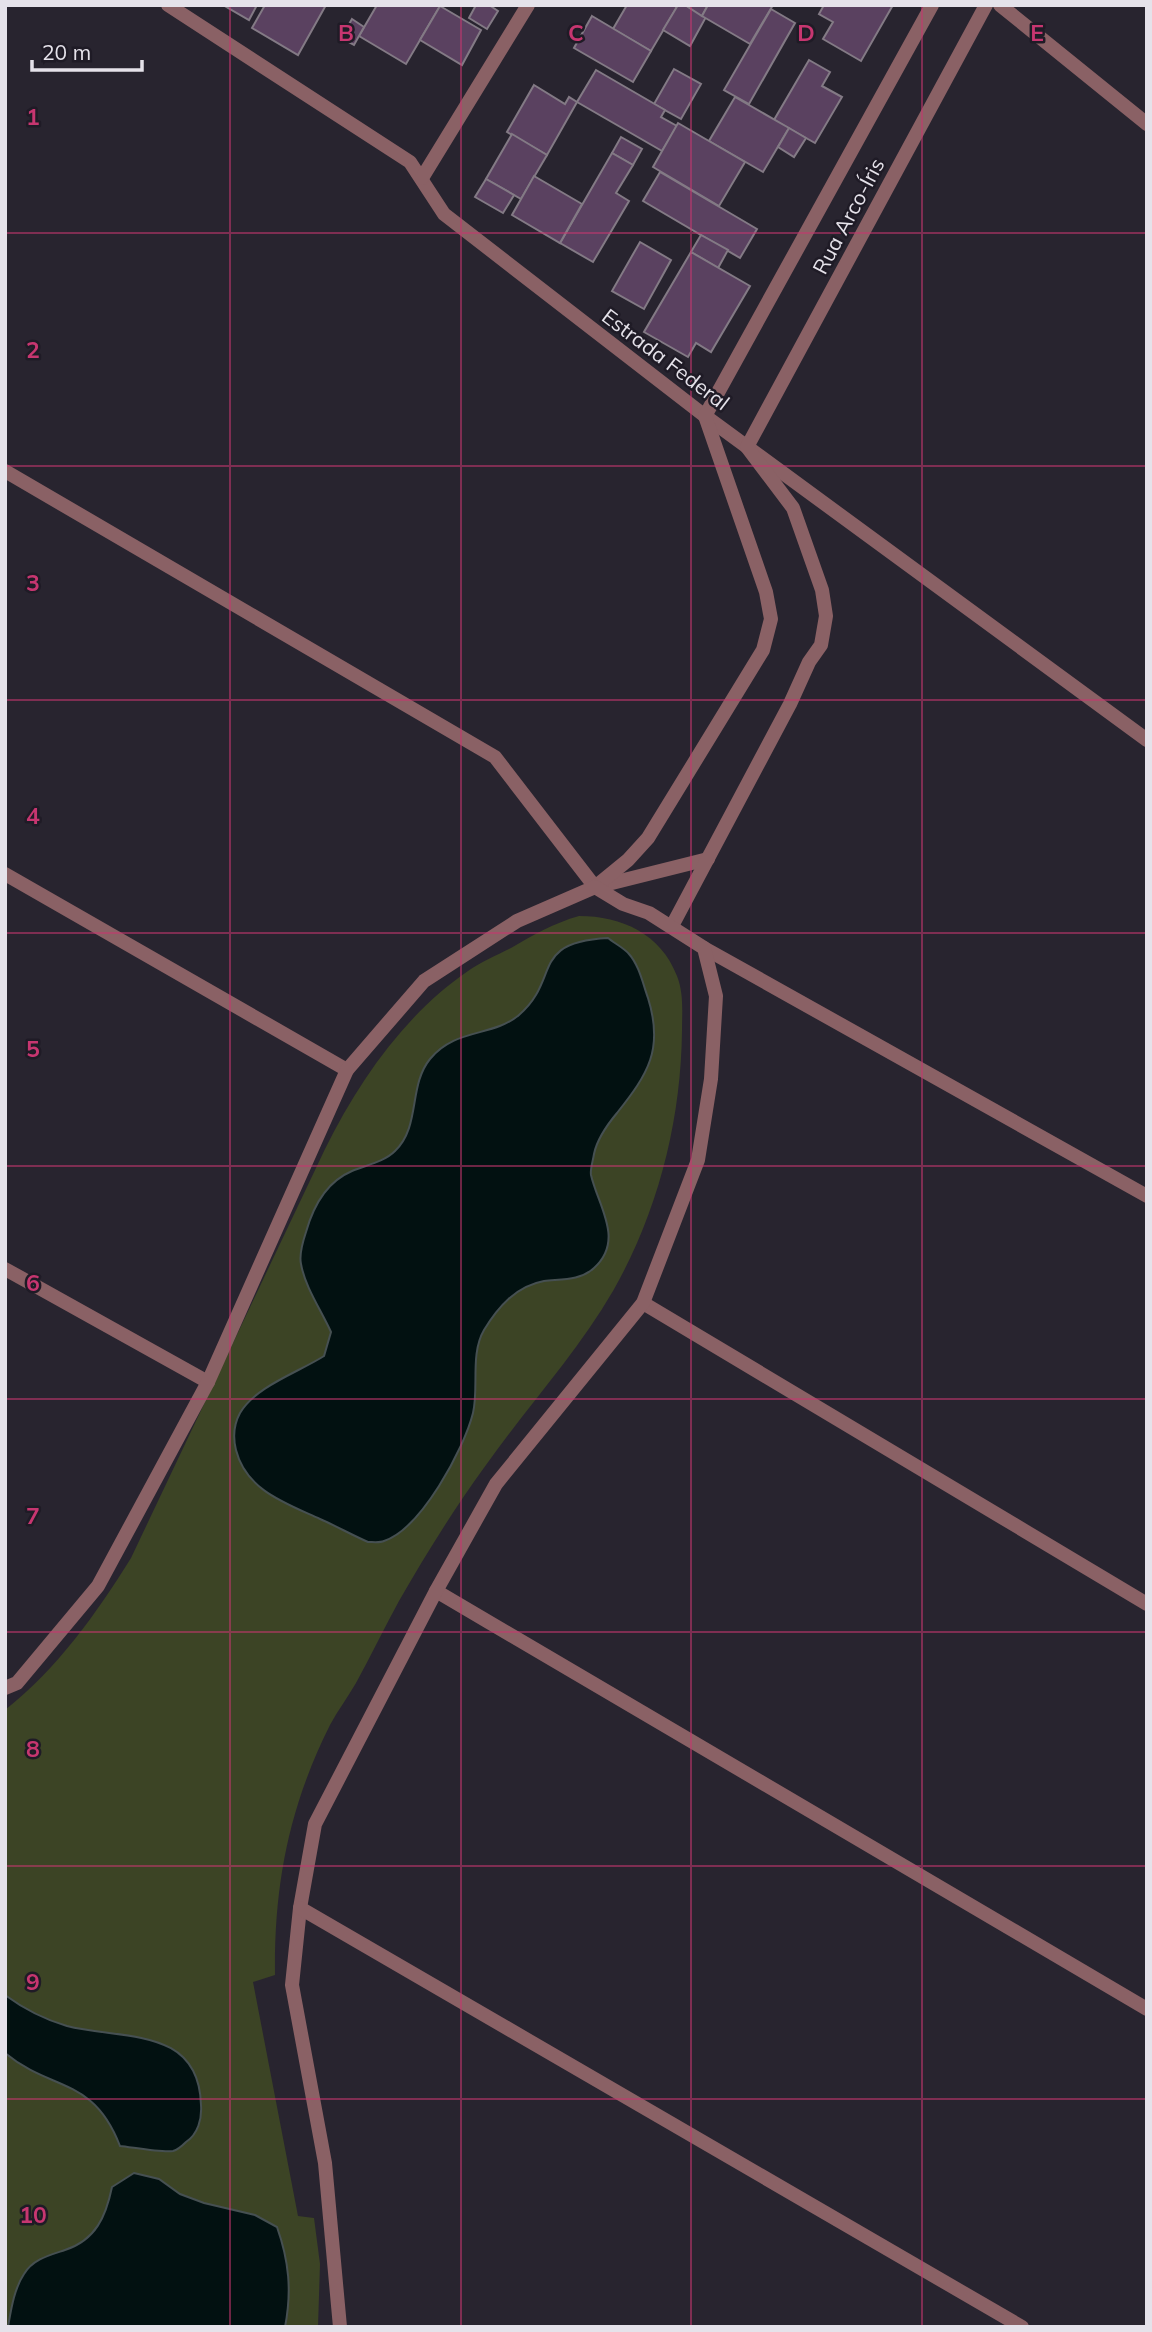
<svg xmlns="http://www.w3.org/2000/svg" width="1152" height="2332" font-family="Mulish,sans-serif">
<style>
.green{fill:#3c4425}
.water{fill:#021111;stroke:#465052;stroke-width:2}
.building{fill:#5a4160;stroke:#837a85;stroke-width:2}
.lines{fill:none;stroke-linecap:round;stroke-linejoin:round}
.street{stroke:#8a6165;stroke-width:14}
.grid{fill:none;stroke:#c73670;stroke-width:2;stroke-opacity:0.55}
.labels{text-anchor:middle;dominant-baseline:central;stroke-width:5;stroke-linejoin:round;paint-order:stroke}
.street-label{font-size:21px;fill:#e5e2ea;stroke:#1f1b26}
.grid-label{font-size:23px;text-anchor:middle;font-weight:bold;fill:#c73670;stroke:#1f1b26;stroke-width:5;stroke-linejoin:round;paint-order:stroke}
</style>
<rect width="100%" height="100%" fill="#28242f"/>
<!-- green -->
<path class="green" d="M579,916C622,916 661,934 677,976C684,994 682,1012 682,1031C681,1121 658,1212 613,1291C577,1353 527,1407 486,1465C454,1509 426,1554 399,1601C384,1628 371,1656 356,1683C348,1697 338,1710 330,1725C289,1807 274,1884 275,1975L253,1982L298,2216L314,2218L320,2264L318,2327H5V1710C58,1668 96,1614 131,1558L325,1149C359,1081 404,1015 468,971C481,962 497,955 511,948C533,935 554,923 579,916Z"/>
<!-- water -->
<g class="water">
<path d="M608,938C614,943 624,948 629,954C639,965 643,984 648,998C664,1049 648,1074 617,1113C607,1125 597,1139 594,1154C593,1161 590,1169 591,1175C598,1206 625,1240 594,1268C580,1281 561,1279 544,1281C516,1286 498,1307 484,1330C470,1354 479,1387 473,1413C464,1449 421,1529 384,1541C380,1543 373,1542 368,1542C352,1535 336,1526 320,1519C285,1503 246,1490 236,1450C233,1438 234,1424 240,1413C256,1386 299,1372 324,1356L331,1332C321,1310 305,1287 301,1264C299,1255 303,1241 306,1232C313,1207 326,1182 352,1171C366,1165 384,1162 395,1151C421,1126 408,1086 430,1059C455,1028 493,1037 519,1015C561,979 529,942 608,938Z"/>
<path d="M5,1995C24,2009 43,2019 67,2026C122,2040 199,2026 201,2105C202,2119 198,2134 186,2142C183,2145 177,2150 173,2151C163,2153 131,2147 120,2146C93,2076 52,2092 5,2053Z"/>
<path d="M134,2173L159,2179L180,2194L204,2203L255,2215L277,2227C289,2261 292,2291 285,2327H8C11,2310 14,2289 24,2274C33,2259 50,2255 65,2250C96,2240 106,2216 112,2187Z"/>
</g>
<!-- building -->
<g class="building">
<polygon points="223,5 257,5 249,20"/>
<polygon points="265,5 326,5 298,55 252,28"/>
<polygon points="377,5 440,6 406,64 359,36"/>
<polygon points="476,5 489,5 498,11 487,29 469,18"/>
<polygon points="627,5 673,5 677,7 651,51 613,29"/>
<polygon points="678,5 685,5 706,17 690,46 663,30"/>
<polygon points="685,5 708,5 702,16"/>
<polygon points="708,5 773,5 750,44 702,16"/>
<polygon points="824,5 893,5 861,61 823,39 833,22 819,14"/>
<polygon points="440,6 481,30 462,65 420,40"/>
<polygon points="771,9 795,23 749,104 724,90"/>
<polygon points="592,16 651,51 633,82 574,48"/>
<polygon points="352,19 364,27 354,45 341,38"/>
<polygon points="809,60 830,72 822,86 842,97 815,143 774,120"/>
<polygon points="674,69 701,84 681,119 654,104"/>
<polygon points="596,70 665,110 661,117 677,126 662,151 577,102"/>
<polygon points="534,85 565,104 569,97 577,102 547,155 507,132"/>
<polygon points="735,97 789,128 763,172 709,141"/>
<polygon points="678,123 745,162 719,206 653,167"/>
<polygon points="789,128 806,138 794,157 778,147"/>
<polygon points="512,134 547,155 521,199 486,179"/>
<polygon points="621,137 642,149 633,165 612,153"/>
<polygon points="612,153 633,165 616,193 629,201 593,262 560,243"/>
<polygon points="660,172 757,229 740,258 643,201"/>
<polygon points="534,176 582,204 560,243 512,215"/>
<polygon points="486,179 514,195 503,213 475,197"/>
<polygon points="701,235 728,250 718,268 691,252"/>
<polygon points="640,242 671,260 644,309 612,291"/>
<polygon points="691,252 750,286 711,352 696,343 688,357 644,332"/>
</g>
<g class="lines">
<!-- street -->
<g class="street">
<polyline points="168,5 410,162 444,214 705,416 1147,740"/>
<polyline points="1000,5 1147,124"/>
<polyline points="422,178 528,5"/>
<polyline points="5,471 495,757 595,887"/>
<polyline points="5,874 347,1070"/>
<polyline points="600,886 708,859"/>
<polyline points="595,887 628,860 648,838 763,650 771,619 766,592 705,416 932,5"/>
<polyline points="672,926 790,704 809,662 821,645 826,616 822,590 793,508 747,447 986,5"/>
<polyline points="704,948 1147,1196"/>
<polyline points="5,1269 208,1382"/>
<polyline points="643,1303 1147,1604"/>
<polyline points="436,1591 1147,2009"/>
<polyline points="5,1688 17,1683 98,1586 208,1382 347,1070 424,981 517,921 595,887 623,904 649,913 704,948 716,996 711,1079 698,1160 643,1303 496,1484 436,1591 315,1824 300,1908 292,1985 325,2163 340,2327"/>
<polyline points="300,1908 1022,2327"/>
</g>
</g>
<!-- grid -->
<path class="grid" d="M230,5V2327M461,5V2327M691,5V2327M922,5V2327M5,233H1147M5,466H1147M5,700H1147M5,933H1147M5,1166H1147M5,1399H1147M5,1632H1147M5,1866H1147M5,2099H1147"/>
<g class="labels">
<!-- street labels -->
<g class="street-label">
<text transform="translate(848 216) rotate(-62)">Rua Arco-Íris</text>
<text transform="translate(666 359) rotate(37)">Estrada Federal</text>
</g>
</g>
<g class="grid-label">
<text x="346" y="41">B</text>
<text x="576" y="41">C</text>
<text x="806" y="41">D</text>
<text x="1037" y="41">E</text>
<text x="33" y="125">1</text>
<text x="33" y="358">2</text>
<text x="33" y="591">3</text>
<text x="33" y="824">4</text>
<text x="33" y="1057">5</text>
<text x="33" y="1291">6</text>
<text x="33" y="1524">7</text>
<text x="33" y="1757">8</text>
<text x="33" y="1990">9</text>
<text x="33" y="2223">10</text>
</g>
<!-- border -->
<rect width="1152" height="2332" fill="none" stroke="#e5e2ea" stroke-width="14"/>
<!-- scale -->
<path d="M32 60v10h110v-10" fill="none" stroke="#e5e2ea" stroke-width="3.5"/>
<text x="42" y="60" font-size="21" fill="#e5e2ea" stroke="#1f1b26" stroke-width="5" paint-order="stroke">20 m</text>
</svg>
